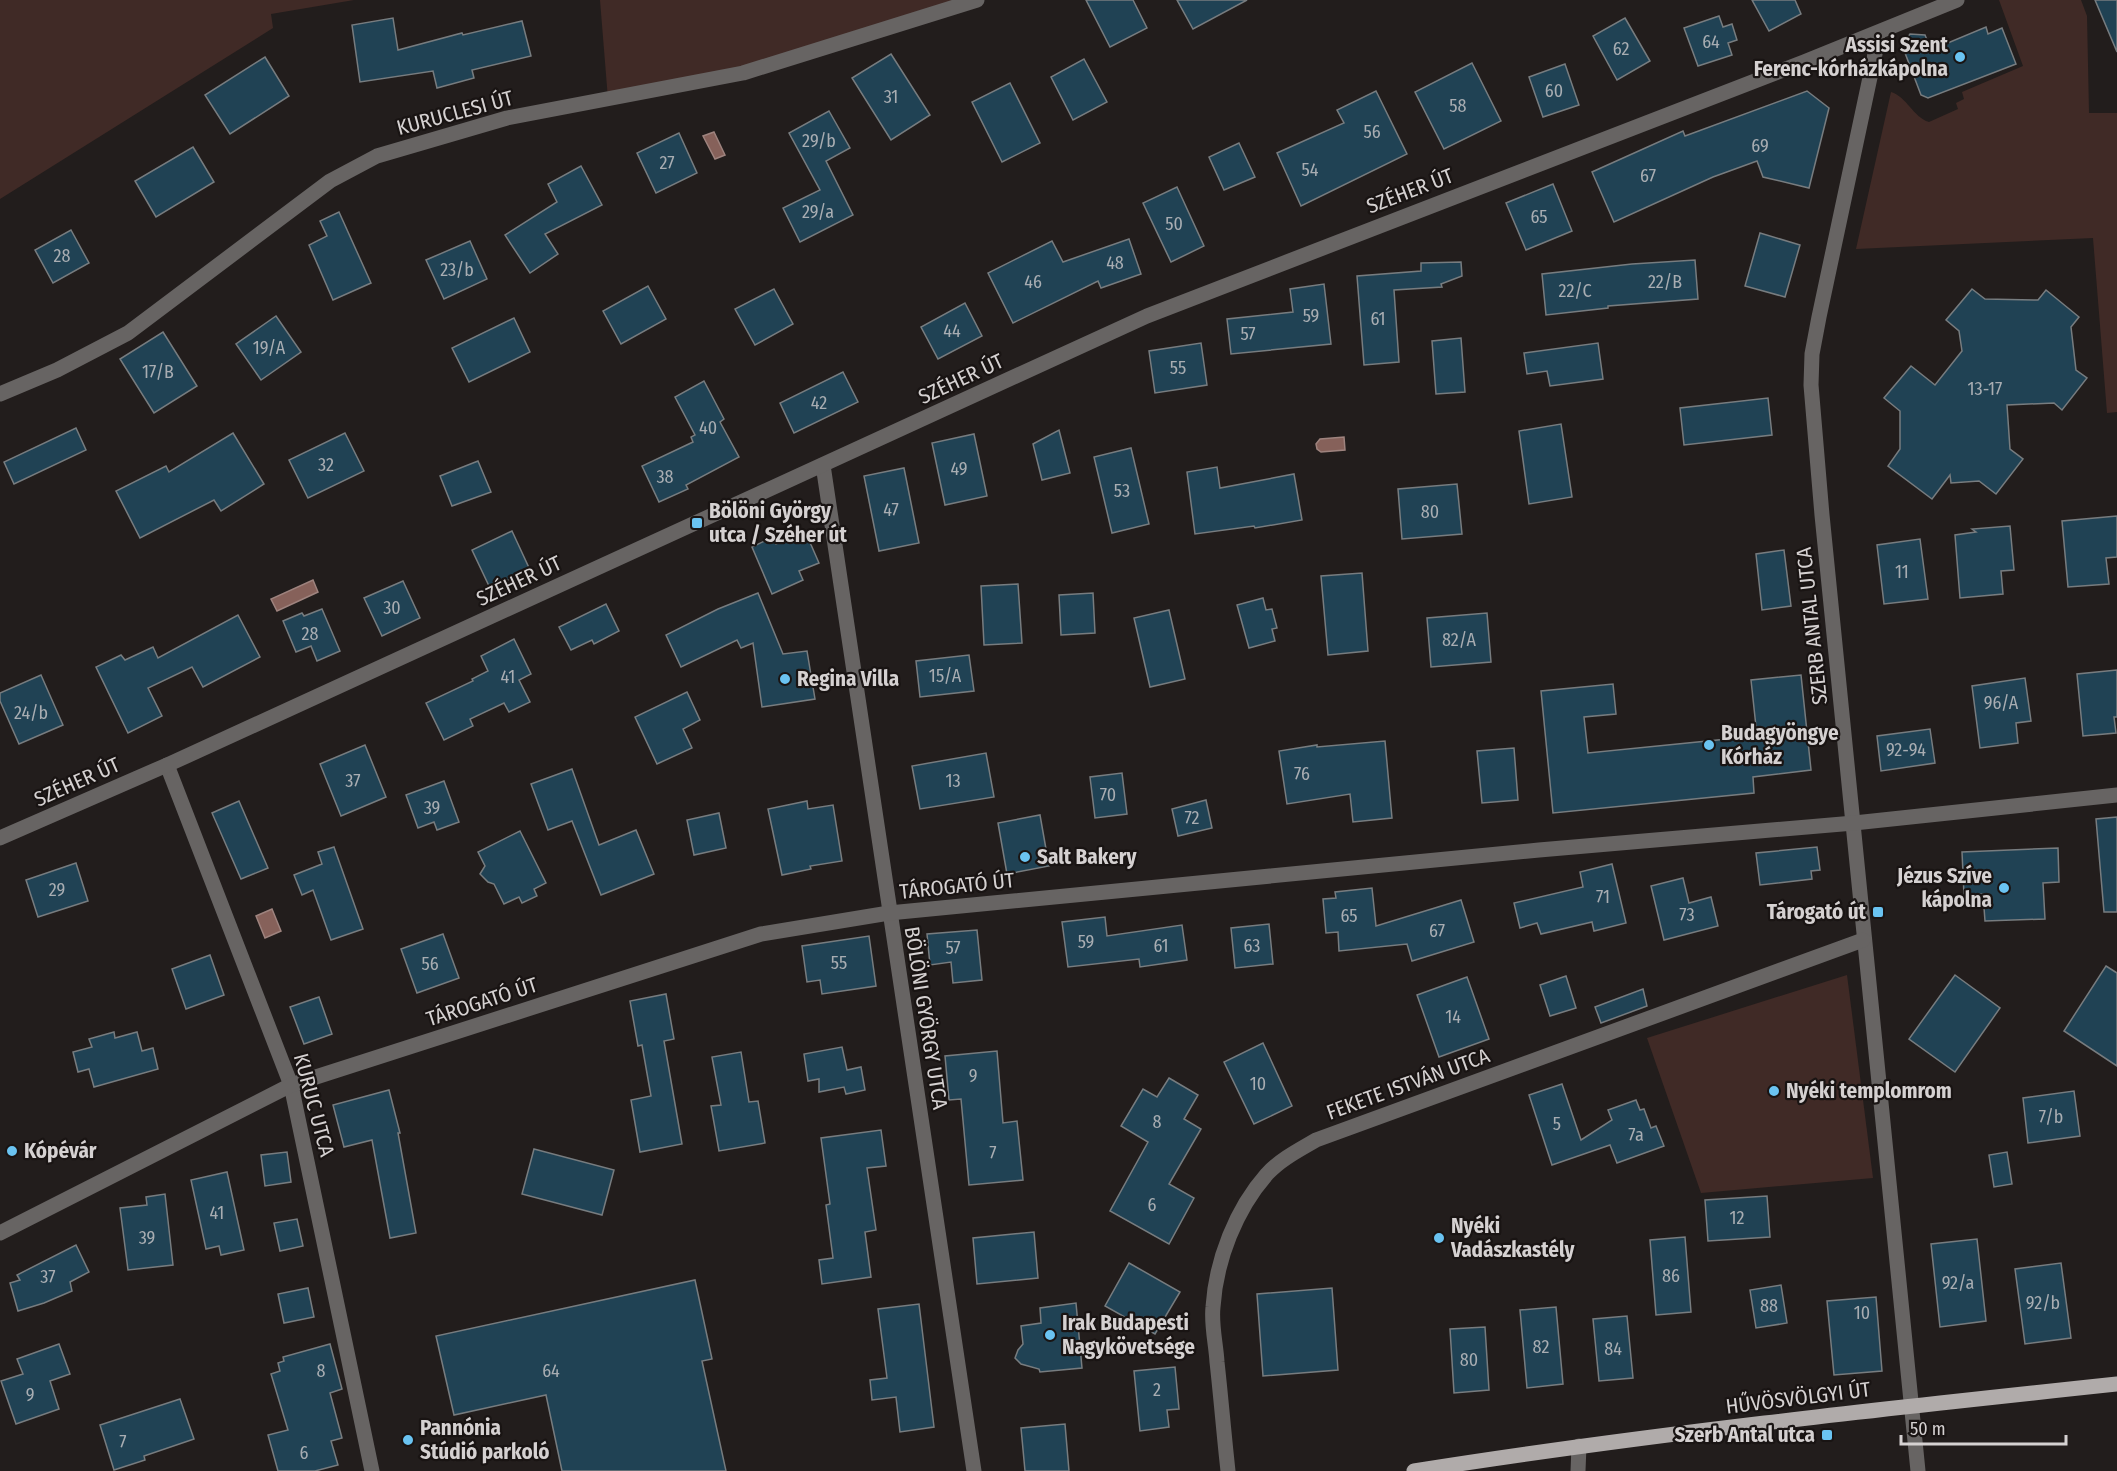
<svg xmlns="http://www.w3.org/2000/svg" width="2117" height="1471" font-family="'Fira Sans Condensed',sans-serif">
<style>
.green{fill:#402a26}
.water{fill:#86615a;stroke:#9e837e;stroke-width:1.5}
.building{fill:#204254;stroke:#777c7f;stroke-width:1.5}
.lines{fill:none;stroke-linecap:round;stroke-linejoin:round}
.minor{stroke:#676463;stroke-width:15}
.major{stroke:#b0abaa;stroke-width:15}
.poi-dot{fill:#6ac3f1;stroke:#191413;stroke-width:2}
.labels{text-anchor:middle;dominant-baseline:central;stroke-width:4.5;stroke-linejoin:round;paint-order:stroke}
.number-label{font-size:18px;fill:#a8adb2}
.poi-label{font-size:21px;font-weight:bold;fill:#d5d1d1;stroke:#191413;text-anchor:start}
.street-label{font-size:21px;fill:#d5d1d1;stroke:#191413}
</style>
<rect width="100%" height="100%" fill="#221d1c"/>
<!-- green -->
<g class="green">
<polygon points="0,0 354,0 271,14 273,28 0,199"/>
<polygon points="600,0 977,0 743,73 608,99"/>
<path d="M1999,0H2081L2087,16L2089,113H2117V412L2107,413L2093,238L1856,249L1891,92C1907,97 1913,117 1929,122L1958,109L1956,103L1964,99L1962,92L2023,66Z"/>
<polygon points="1847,975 1873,1178 1701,1193 1647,1038"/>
</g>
<!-- water -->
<g class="water">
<polygon points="714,132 725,155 715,159 703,136"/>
<polygon points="1344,437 1345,450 1321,452 1317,449 1316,444 1320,439"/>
<polygon points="313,580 318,592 277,611 271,599"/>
<polygon points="272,909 281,931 265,938 256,916"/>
</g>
<!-- building -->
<g class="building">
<polygon points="1086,0 1133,0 1147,28 1110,47"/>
<polygon points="1177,0 1247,0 1193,29"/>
<polygon points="1752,0 1795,0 1801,14 1769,31"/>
<polygon points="2095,0 2117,0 2117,52"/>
<polygon points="1719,16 1723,27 1732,24 1737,40 1728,43 1732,55 1698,66 1684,28"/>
<polygon points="393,18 398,50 462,33 463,35 522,21 531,56 472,70 474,78 437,88 433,71 360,82 352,25"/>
<polygon points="1625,18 1650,61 1617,80 1593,36"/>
<polygon points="1986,27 1988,34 2002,28 2016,64 1928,98 1921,95 1902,45 1910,34 1925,35 1931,50"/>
<polygon points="891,54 930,115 891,140 852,78"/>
<polygon points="265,57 289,96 230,134 205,95"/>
<polygon points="1084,59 1107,102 1073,120 1051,77"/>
<polygon points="1472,63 1501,121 1444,149 1415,92"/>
<polygon points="1565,64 1579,105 1543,117 1529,77"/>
<polygon points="1010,83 1040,143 1002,162 972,102"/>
<polygon points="1376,91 1407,154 1301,206 1277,153 1344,123 1337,110"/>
<polygon points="1807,91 1829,108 1809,188 1763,177 1757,161 1713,177 1614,222 1592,172 1683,131 1685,136"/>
<polygon points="829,111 850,148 826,161 853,215 800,242 783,208 820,190 789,133"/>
<polygon points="679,133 697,173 656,193 637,153"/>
<polygon points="1239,143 1255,177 1224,190 1209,157"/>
<polygon points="193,147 214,182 156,217 135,181"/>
<polygon points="581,166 602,205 545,234 558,254 530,273 505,235 557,202 548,184"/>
<polygon points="1553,184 1572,231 1526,250 1506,203"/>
<polygon points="1177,187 1204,246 1171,262 1143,203"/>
<polygon points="339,212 371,283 333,300 309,245 327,236 320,221"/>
<polygon points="71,230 89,263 53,283 35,250"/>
<polygon points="1760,233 1800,245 1785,297 1745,286"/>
<polygon points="1129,239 1141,274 1101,288 1098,281 1013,323 988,273 1052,241 1063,262"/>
<polygon points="470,241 487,279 444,299 426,260"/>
<polygon points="1695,260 1698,299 1608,306 1608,308 1546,315 1542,274 1632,264"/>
<polygon points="1461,262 1462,276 1441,284 1442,287 1394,290 1399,362 1364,365 1357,276 1421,271 1421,263"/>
<polygon points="1324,284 1331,344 1231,354 1227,319 1293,312 1290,289"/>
<polygon points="648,286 666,319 621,344 603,311"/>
<polygon points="774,289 793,324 755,345 735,309"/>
<polygon points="1972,289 1985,299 2038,300 2046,290 2079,317 2071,327 2076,370 2087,378 2062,410 2054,403 2007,405 2010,449 2023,459 1996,494 1979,481 1951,483 1950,475 1932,499 1888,466 1900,449 1900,411 1884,398 1911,366 1935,385 1962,351 1959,331 1946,320"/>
<polygon points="965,303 982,336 938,359 921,327"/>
<polygon points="276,316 301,352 261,380 236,344"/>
<polygon points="514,318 530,352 469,382 452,348"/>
<polygon points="163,332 197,386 154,413 120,359"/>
<polygon points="1461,338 1465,392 1436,394 1432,341"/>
<polygon points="1201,343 1207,385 1155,393 1149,351"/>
<polygon points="1598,343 1603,379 1550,386 1547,371 1527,374 1524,353"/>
<polygon points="843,372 858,402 794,433 780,403"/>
<polygon points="704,381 724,419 720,422 739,457 686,485 688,489 659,502 642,466 693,442 691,437 695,435 675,397"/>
<polygon points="1768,398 1772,435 1684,445 1680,408"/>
<polygon points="1561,424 1572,497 1529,504 1519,431"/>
<polygon points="76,428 86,450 14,484 4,462"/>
<polygon points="1059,430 1070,473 1042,480 1033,444"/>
<polygon points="233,433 264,484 221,511 214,500 140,538 116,491 166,466 169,472"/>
<polygon points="345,433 364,471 308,498 289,460"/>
<polygon points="974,434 987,496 945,505 932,443"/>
<polygon points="1131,448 1149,524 1112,533 1094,457"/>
<polygon points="478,461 491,492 452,506 440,476"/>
<polygon points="1217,467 1220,488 1294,474 1302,520 1255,528 1254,526 1195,534 1187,472"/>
<polygon points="904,468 919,543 879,551 864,476"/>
<polygon points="1457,484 1462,534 1402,539 1398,489"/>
<polygon points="2117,516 2117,557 2106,558 2109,584 2068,587 2062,521"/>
<polygon points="2010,526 2014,570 2001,571 2003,594 1960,598 1955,535 1976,532 1972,529"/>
<polygon points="512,531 530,570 490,588 472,550"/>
<polygon points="805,531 819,563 799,571 803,580 772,594 752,547 773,537 776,544"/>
<polygon points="1920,539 1928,599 1884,604 1877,545"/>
<polygon points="1784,550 1791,606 1762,610 1756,554"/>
<polygon points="1362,573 1368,651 1328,655 1321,576"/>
<polygon points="403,581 420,618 382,636 364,598"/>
<polygon points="1018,584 1022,643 984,645 981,586"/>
<polygon points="758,593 783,654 807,651 815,699 762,707 753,643 741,648 737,640 681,667 666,635 718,609"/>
<polygon points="1093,593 1095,633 1061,635 1059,595"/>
<polygon points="1263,598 1266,610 1272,609 1277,628 1272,629 1275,641 1249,648 1237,605"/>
<polygon points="606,604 619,631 594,644 592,640 571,650 559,627"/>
<polygon points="322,609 340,651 317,661 311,646 296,652 283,621 302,613 304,616"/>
<polygon points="1169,610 1185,679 1150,687 1134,618"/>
<polygon points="1487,613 1491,662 1431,667 1427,618"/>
<polygon points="238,615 260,657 203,687 192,667 148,688 162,716 128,733 96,667 121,655 125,660 153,647 158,658"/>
<polygon points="514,639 531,674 519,680 530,702 509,712 504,703 470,719 473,726 444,740 426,703 473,681 472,679 488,671 481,656"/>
<polygon points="969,655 974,691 920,697 916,661"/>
<polygon points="2117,670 2117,717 2114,717 2116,733 2083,736 2077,674"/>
<polygon points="41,675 63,725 19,744 0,701 0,693"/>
<polygon points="1801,675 1811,770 1753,777 1754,793 1553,813 1541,691 1613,684 1616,714 1584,717 1588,753 1757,736 1751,680"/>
<polygon points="2025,678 2031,721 2016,723 2018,743 1980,748 1972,686"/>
<polygon points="687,692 700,720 683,729 692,748 657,764 635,717"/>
<polygon points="1930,729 1935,763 1881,771 1877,736"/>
<polygon points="1385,741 1392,818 1353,822 1350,794 1287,804 1279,751 1317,745 1317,747"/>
<polygon points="365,745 386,797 341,816 320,764"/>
<polygon points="1514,748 1518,800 1482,803 1477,751"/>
<polygon points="986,753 994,797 920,809 912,766"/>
<polygon points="572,769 599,845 636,830 654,874 601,895 572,821 548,830 531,784"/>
<polygon points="1122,773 1127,814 1095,818 1090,777"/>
<polygon points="444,781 459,822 437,830 434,822 418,828 406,795"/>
<polygon points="1206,800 1212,828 1178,836 1172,809"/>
<polygon points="239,801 268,868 241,879 212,813"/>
<polygon points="807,801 808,809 833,805 842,861 810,866 811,869 782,875 768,809"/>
<polygon points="719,813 726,848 694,855 687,820"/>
<polygon points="1040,815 1049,866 1007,874 998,823"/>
<polygon points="2117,817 2117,912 2104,912 2096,819"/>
<polygon points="520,831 546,883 534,889 537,896 522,903 519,897 504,904 494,884 488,882 480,874 485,866 478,852"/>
<polygon points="334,847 363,929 331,940 313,890 302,895 294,875 322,864 318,852"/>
<polygon points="1817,847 1820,870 1811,871 1812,879 1760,885 1756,853"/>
<polygon points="2058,848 2059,882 2043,883 2045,919 1985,921 1983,894 1964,895 1962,852"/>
<polygon points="76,863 88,901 38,917 26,880"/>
<polygon points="1612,864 1626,923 1594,931 1592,922 1541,934 1537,923 1520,928 1514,903 1583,887 1580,872"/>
<polygon points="1683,878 1689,903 1711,897 1718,926 1664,940 1651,886"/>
<polygon points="1372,888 1376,926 1461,900 1474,942 1412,961 1407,944 1339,951 1338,932 1326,933 1323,899 1336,898 1335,892"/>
<polygon points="1105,917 1107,936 1182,925 1187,960 1140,967 1139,959 1068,967 1062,922"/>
<polygon points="1269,924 1273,964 1235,968 1231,928"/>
<polygon points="977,930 982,980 953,983 951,962 930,965 927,934"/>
<polygon points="443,934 459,978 417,993 401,949"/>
<polygon points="869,936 876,986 822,994 820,980 807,982 802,946"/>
<polygon points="210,955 224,995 186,1009 172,969"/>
<polygon points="2106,966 2117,973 2117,1066 2064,1031"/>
<polygon points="1955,975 2000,1008 1955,1072 1909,1039"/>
<polygon points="1566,976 1576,1008 1550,1016 1540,985"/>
<polygon points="1467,977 1489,1039 1439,1057 1417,995"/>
<polygon points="1643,989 1647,1006 1601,1023 1595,1007"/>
<polygon points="666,994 674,1039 664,1041 682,1144 640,1152 631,1100 651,1096 642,1045 638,1046 630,1001"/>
<polygon points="319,997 332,1034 304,1044 290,1007"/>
<polygon points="114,1032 115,1038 137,1032 142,1051 153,1048 158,1069 94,1087 89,1069 78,1072 73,1052 92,1047 89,1039"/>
<polygon points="1263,1043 1292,1106 1254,1124 1224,1062"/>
<polygon points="842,1047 847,1070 861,1067 865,1090 846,1094 844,1087 819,1092 819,1079 808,1081 804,1054"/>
<polygon points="997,1051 1003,1123 1017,1121 1023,1180 969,1185 961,1099 949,1100 945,1056"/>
<polygon points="741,1052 749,1102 758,1101 765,1143 719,1151 711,1106 721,1105 712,1057"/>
<polygon points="1169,1078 1198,1095 1184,1119 1201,1129 1169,1184 1194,1198 1169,1244 1110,1211 1148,1142 1121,1126 1143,1089 1157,1097"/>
<polygon points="1562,1084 1581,1140 1612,1120 1608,1110 1636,1100 1640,1110 1644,1109 1651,1128 1656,1126 1664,1146 1617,1163 1610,1145 1552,1165 1529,1095"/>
<polygon points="389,1090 400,1133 398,1133 416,1233 390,1238 372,1140 344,1147 333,1105"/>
<polygon points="2074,1091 2080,1136 2028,1143 2023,1098"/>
<polygon points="881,1130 886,1166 867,1168 876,1230 865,1232 871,1277 822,1284 819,1260 833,1258 826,1205 830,1204 821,1138"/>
<polygon points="534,1149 614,1170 602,1215 522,1194"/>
<polygon points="287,1152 291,1182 265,1186 261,1155"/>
<polygon points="2007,1152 2012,1184 1994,1187 1989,1155"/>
<polygon points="227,1172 244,1250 221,1255 219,1246 206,1249 191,1180"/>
<polygon points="165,1194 173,1265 128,1270 120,1208 147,1205 146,1197"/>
<polygon points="1767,1196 1770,1237 1708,1241 1705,1200"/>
<polygon points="297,1219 303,1246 280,1251 274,1223"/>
<polygon points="1034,1232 1038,1278 977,1284 973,1238"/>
<polygon points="1685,1237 1691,1312 1656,1315 1650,1240"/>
<polygon points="1977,1239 1986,1321 1940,1327 1931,1244"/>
<polygon points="76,1245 89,1272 70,1282 72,1291 44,1303 18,1311 10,1283 20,1280 17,1275"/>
<polygon points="1129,1263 1180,1292 1155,1334 1105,1306"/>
<polygon points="2061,1263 2071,1338 2025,1344 2015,1269"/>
<polygon points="695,1280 712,1359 702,1361 726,1471 562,1471 546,1395 454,1415 436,1336"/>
<polygon points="1781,1285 1787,1323 1756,1328 1750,1290"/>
<polygon points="308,1288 314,1317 284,1323 278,1294"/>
<polygon points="1332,1288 1338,1370 1263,1376 1257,1294"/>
<polygon points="1876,1297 1882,1371 1834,1375 1827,1301"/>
<polygon points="1076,1303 1082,1368 1040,1372 1039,1369 1021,1364 1015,1358 1018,1350 1023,1344 1021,1326 1041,1323 1040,1308"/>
<polygon points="919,1304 934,1427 900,1432 896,1397 872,1400 870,1380 887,1378 878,1309"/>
<polygon points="1556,1307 1563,1384 1527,1388 1520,1310"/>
<polygon points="1627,1316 1633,1378 1599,1381 1593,1319"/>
<polygon points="1485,1327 1489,1390 1454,1393 1450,1329"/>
<polygon points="59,1344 70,1374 50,1381 59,1409 16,1424 1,1381 23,1374 17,1359"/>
<polygon points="330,1344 342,1389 330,1393 342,1438 331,1441 338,1465 315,1471 278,1471 268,1435 288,1430 271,1374 280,1371 278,1363 284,1361 283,1357"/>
<polygon points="1175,1367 1179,1409 1167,1410 1169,1427 1140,1431 1134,1371"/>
<polygon points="180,1399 194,1439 144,1456 145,1460 114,1470 100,1425"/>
<polygon points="1065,1424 1069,1471 1025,1471 1021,1428"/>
</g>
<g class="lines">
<!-- minor -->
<g class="minor">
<polyline points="1878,33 1875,54 1819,317 1812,354 1811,385 1822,515 1918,1471"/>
<polyline points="0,394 57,370 128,333 330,181 377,156 507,118 743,73 977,0"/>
<polyline points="823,465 974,1471"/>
<polyline points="167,765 291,1085 372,1471"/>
<polyline points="0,838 167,765 1147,316 1804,62 1957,0"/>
<polyline points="0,1233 291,1085 761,934 889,913 1539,850 1854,823 2117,795"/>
<path d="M1228,1471C1224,1435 1221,1398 1217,1362C1216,1344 1211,1325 1213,1307C1216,1260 1236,1209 1267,1174C1281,1159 1299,1150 1316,1140L1863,940"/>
<polyline points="1578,1471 1579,1446"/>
</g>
<!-- major -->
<path class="major" d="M1414,1471C1647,1434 1882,1409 2117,1384"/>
</g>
<!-- markers -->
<g class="poi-dot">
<circle cx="1960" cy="57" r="6"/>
<rect x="691" y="517" width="12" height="12" rx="3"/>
<circle cx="785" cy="679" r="6"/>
<circle cx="1709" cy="745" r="6"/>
<circle cx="1025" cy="857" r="6"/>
<circle cx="2004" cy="888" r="6"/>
<rect x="1872" y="906" width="12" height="12" rx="3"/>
<circle cx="1774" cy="1091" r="6"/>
<circle cx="12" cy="1151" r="6"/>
<circle cx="1439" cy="1238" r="6"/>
<circle cx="1050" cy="1335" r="6"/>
<rect x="1821" y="1429" width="12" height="12" rx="3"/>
<circle cx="408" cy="1440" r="6"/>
</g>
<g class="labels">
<!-- number labels -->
<g class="number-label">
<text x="1711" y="42">64</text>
<text x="1621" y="49">62</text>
<text x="1554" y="91">60</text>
<text x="891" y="97">31</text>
<text x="1458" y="106">58</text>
<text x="1372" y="132">56</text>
<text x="819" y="141">29/b</text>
<text x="1760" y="146">69</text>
<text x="667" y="163">27</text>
<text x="1310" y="170">54</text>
<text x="1648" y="176">67</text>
<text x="818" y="212">29/a</text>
<text x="1539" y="217">65</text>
<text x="1174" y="224">50</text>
<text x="62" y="256">28</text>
<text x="1115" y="263">48</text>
<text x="457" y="270">23/b</text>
<text x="1033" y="282">46</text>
<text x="1665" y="282">22/B</text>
<text x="1575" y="291">22/C</text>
<text x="1311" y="316">59</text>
<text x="1378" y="319">61</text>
<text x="952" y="331">44</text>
<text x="1248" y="334">57</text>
<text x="269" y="348">19/A</text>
<text x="1178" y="368">55</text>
<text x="158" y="372">17/B</text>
<text x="1985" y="389">13-17</text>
<text x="819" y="403">42</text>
<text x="708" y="428">40</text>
<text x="326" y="465">32</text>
<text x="959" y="469">49</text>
<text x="665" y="477">38</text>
<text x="1122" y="491">53</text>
<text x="891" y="510">47</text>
<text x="1430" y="512">80</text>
<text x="1902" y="572">11</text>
<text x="392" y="608">30</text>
<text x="310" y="634">28</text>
<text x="1459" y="640">82/A</text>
<text x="945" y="676">15/A</text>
<text x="508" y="677">41</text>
<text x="2001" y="703">96/A</text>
<text x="31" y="713">24/b</text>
<text x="1906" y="750">92-94</text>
<text x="1302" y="774">76</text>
<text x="353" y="781">37</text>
<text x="953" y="781">13</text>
<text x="1108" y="795">70</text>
<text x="432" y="808">39</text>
<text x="1192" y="818">72</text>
<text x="57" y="890">29</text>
<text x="1603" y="897">71</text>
<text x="1687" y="915">73</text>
<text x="1349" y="916">65</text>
<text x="1437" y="931">67</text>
<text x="1086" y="942">59</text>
<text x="1161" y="946">61</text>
<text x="1252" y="946">63</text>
<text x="953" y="948">57</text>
<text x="839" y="963">55</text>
<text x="430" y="964">56</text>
<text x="1453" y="1017">14</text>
<text x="973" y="1076">9</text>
<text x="1258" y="1084">10</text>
<text x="2051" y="1117">7/b</text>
<text x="1157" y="1122">8</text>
<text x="1557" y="1124">5</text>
<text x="1636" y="1135">7a</text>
<text x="993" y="1153">7</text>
<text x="1152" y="1205">6</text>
<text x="217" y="1213">41</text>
<text x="1737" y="1218">12</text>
<text x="147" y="1238">39</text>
<text x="1671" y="1276">86</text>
<text x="48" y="1277">37</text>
<text x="1958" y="1283">92/a</text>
<text x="2043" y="1303">92/b</text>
<text x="1769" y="1306">88</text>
<text x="1862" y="1313">10</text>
<text x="1541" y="1347">82</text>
<text x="1613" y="1349">84</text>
<text x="1469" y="1360">80</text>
<text x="321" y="1371">8</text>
<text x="551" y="1371">64</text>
<text x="1157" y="1390">2</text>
<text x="30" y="1395">9</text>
<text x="123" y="1442">7</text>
<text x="304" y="1453">6</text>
</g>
<!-- poi labels -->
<g class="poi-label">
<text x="1948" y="45" text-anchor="end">Assisi Szent<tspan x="1948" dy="24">Ferenc-kórházkápolna</tspan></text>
<text x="709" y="511">Bölöni György<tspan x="709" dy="24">utca / Széher út</tspan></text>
<text x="797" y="679">Regina Villa</text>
<text x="1721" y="733">Budagyöngye<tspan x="1721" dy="24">Kórház</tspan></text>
<text x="1037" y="857">Salt Bakery</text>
<text x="1992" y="876" text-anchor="end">Jézus Szíve<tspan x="1992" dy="24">kápolna</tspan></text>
<text x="1866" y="912" text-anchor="end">Tárogató út</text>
<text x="1786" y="1091">Nyéki templomrom</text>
<text x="24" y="1151">Kópévár</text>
<text x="1451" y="1226">Nyéki<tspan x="1451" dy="24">Vadászkastély</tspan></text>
<text x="1062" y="1323">Irak Budapesti<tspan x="1062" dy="24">Nagykövetsége</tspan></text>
<text x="420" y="1428">Pannónia<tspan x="420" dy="24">Stúdió parkoló</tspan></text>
<text x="1815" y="1435" text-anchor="end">Szerb Antal utca</text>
</g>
<!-- street labels -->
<g class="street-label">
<text transform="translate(455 113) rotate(-15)">KURUCLESI ÚT</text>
<text transform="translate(1410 191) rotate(-21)">SZÉHER ÚT</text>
<text transform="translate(961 379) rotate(-25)">SZÉHER ÚT</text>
<text transform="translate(519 581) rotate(-25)">SZÉHER ÚT</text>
<text transform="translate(1812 626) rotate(-96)">SZERB ANTAL UTCA</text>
<text transform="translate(77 782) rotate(-24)">SZÉHER ÚT</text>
<text transform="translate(957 886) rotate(-6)">TÁROGATÓ ÚT</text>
<text transform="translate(482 1002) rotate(-18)">TÁROGATÓ ÚT</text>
<text transform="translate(926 1018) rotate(81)">BÖLÖNI GYÖRGY UTCA</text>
<text transform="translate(1408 1084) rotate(-20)">FEKETE ISTVÁN UTCA</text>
<text transform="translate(314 1105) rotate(75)">KURUC UTCA</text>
<text transform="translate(1798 1398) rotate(-7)">HŰVÖSVÖLGYI ÚT</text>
</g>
</g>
<!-- scale -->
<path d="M1901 1435v9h165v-9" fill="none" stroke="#d5d1d1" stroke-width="3"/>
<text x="1910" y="1435" font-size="18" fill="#d5d1d1" stroke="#191413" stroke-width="4.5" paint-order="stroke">50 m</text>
</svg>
